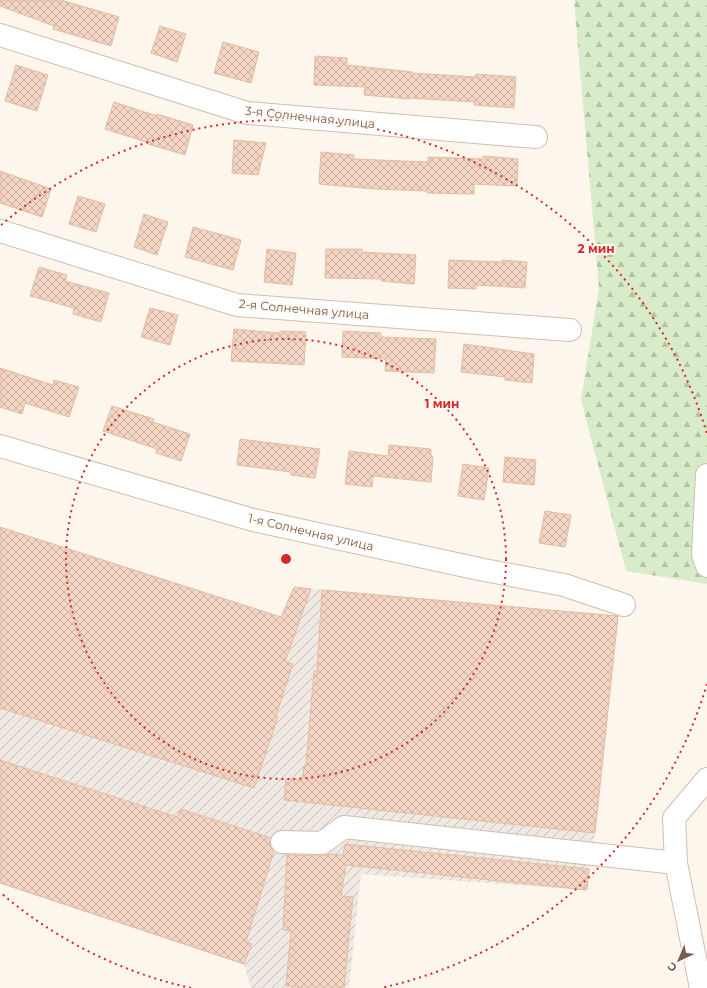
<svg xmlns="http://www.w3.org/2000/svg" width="707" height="988" font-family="Montserrat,sans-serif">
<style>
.industrial{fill:url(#industrial-furrows)}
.forest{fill:url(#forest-firs)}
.building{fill:url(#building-cross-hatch);stroke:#e6bba3}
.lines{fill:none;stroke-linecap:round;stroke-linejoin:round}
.minor-casing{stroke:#d1beb0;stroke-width:24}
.minor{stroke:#fff;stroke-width:22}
.ring{fill:none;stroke:#d62828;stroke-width:2;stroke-dasharray:2 4}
.labels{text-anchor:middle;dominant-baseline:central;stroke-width:3.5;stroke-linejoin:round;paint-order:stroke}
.street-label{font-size:12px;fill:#7a5c4d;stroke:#fffaf3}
.centre{fill:#d62828;stroke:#fffaf3;stroke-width:2}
.ring-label{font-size:12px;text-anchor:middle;font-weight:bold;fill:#d62828;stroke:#fffaf3;stroke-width:3.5;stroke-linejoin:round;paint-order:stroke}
</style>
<defs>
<pattern id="industrial-furrows" width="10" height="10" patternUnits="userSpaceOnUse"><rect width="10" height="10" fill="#efe9e4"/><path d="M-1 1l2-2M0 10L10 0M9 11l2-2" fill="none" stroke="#c7c0bb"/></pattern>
<pattern id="forest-firs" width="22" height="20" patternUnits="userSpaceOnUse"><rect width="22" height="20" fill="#d8ecc9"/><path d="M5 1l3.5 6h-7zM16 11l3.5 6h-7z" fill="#b4c2a5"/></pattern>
<pattern id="building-cross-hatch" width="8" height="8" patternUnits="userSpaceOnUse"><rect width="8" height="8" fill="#f3d5c3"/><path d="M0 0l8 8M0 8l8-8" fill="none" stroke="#cab0a1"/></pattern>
</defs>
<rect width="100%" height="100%" fill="#fdf6ec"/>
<!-- industrial -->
<polygon class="industrial" points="0,527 281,617 294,587 618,616 595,833 587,890 361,874 349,988 251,988 244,964 0,883"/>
<!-- forest -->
<polygon class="forest" points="574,0 707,0 707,584 626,571 581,400 599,288"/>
<!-- building -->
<g class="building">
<polygon points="0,0 61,0 119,17 111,46 53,29 54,26 0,6"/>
<polygon points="160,26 186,34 177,62 151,53"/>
<polygon points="223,42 259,52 251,83 214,73"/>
<polygon points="315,56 347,58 347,65 412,72 412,73 476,77 476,74 516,77 514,108 474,105 474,102 410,98 410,99 364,95 365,87 314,85"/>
<polygon points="16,65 48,75 37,111 5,101"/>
<polygon points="114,102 157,116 157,114 193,125 185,155 148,144 149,143 105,129"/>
<polygon points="234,140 266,143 258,175 232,173"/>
<polygon points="321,152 354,155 354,159 428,162 428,157 483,159 483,156 518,159 517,186 474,184 474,194 427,193 427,191 375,189 319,184"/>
<polygon points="0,171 51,189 42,217 0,203"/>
<polygon points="78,196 105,204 96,232 69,224"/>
<polygon points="144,214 168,222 157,255 134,247"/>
<polygon points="193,227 241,240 233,270 185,257"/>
<polygon points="267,249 296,253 292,285 264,282"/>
<polygon points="326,249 362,249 362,252 416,255 414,284 381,281 381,279 325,278"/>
<polygon points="449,260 502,262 502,260 527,262 525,288 476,285 476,289 448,288"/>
<polygon points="39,267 67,275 65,281 109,293 101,322 73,314 74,308 30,296"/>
<polygon points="150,308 178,315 170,345 141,337"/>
<polygon points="234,329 279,333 280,331 306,332 304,365 231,361"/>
<polygon points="343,331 381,333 381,337 436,339 434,373 385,371 386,359 342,357"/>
<polygon points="464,344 534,354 532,383 505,380 505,377 461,372"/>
<polygon points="0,368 53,385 54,380 79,387 69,417 25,403 22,414 0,407"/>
<polygon points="112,406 154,419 153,422 190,434 181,461 156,453 157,449 103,431"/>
<polygon points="240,439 320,449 315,478 291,475 291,472 237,465"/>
<polygon points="389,445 431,449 431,456 433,457 431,482 373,476 372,487 345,484 349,451 388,456"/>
<polygon points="505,457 536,460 534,485 503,482"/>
<polygon points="463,464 489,468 484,500 458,496"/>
<polygon points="545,511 571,515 565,547 539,543"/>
<polygon points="0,527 281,617 294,587 311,589 285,662 293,664 276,716 278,717 254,788 0,708"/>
<polygon points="322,590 618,616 595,833 284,800 286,779 302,780 304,766 306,766 314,671 317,672"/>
<polygon points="0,760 177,817 181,809 271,838 270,842 271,848 274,851 246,942 252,944 244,964 0,883"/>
<polygon points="345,844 589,869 587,890 346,865 341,896 353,897 344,988 302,988 286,986 291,931 283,930 287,855 322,856 328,854 343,855"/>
</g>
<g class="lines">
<!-- minor casing -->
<g class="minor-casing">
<g id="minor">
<polyline points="0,35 247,113 536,137"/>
<polyline points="0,231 237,305 570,330"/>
<polyline points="0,446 253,520 484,570 564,585 624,605"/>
<polyline points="707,475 703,555 707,566"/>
<polyline points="282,842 322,843 344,827 676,863"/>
<polyline points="701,988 676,863 674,818 707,779"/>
</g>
</g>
<!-- minor -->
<use href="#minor" class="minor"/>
</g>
<!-- distance rings -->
<g class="ring">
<circle cx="286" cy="559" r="220"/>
<path d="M707 684A439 439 0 0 1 381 988M191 988A439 439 0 0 1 1 893M1 225A439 439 0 0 1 707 434"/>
</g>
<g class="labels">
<!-- street labels -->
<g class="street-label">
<text transform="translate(310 117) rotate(6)">3-я Солнечная улица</text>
<text transform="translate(304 309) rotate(5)">2-я Солнечная улица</text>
<text transform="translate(311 532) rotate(13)">1-я Солнечная улица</text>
</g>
</g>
<circle cx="286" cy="559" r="6" class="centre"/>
<g class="ring-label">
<text x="596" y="253">2 мин</text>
<text x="442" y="408">1 мин</text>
</g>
<!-- north arrow -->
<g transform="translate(679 960) rotate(224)" stroke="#fffaf3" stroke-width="3" paint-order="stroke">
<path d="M0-3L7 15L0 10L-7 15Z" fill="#7a5c4d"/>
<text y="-6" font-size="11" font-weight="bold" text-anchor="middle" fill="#7a5c4d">С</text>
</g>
</svg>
